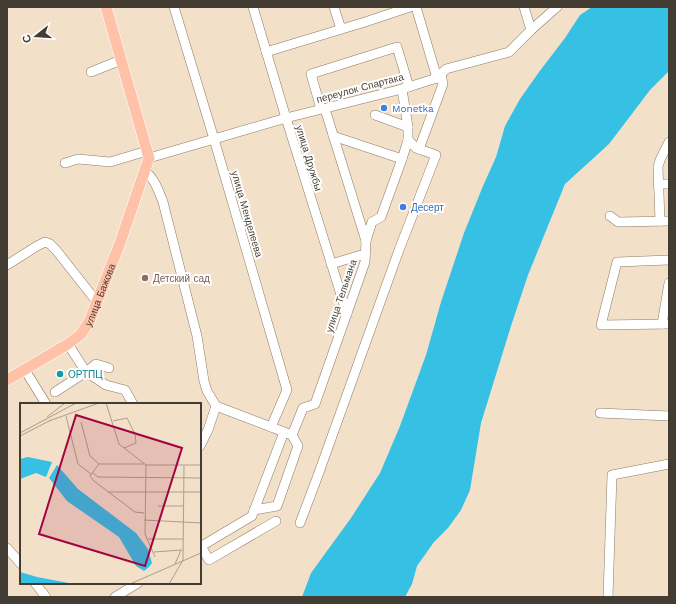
<svg xmlns="http://www.w3.org/2000/svg" width="676" height="604" font-family="'Work Sans',sans-serif">
<style>
.water{fill:#36c0e4}
.lines{fill:none;stroke-linecap:round;stroke-linejoin:round}
.minor-casing{stroke:#8c7b65;stroke-width:10}
.major-casing{stroke:#fff;stroke-width:12}
.minor{stroke:#fff;stroke-width:9}
.major{stroke:#ffc2a8;stroke-width:11}
.shop-dot{fill:#3f7fe0;stroke:#fff;stroke-width:1.5}
.education-dot{fill:#8d6e63;stroke:#fff;stroke-width:1.5}
.culture-dot{fill:#0f9aa8;stroke:#fff;stroke-width:1.5}
.labels{text-anchor:middle;dominant-baseline:central;stroke-width:4;stroke-linejoin:round;paint-order:stroke}
.street-label{font-size:10px;fill:#433c32;stroke:#fff}
.shop-label{font-size:10px;fill:#366cbe;stroke:#fff;text-anchor:start}
.education-label{font-size:10px;fill:#785e54;stroke:#fff;text-anchor:start}
.culture-label{font-size:10px;fill:#0d838f;stroke:#fff;text-anchor:start}
.inset-road{fill:none;stroke:#ad9e8d;stroke-width:1}
.view{fill:#a1043e;fill-opacity:0.15;stroke:#a1043e;stroke-width:2}
.inset-edge{fill:none;stroke:#433c32;stroke-width:2}
</style>
<rect width="100%" height="100%" fill="#f3e0c9"/>
<!-- water -->
<polygon class="water" points="592,7 669,7 669,71 650,90 609,144 565,184 528,275 511,326 481,423 470,490 461,510 448,528 434,542 417,566 412,584 405,597 302,597 311,573 351,518 380,473 400,426 426,355 441,302 464,233 483,186 496,157 505,126 520,99 539,72 565,38 580,15"/>
<g class="lines">
<!-- minor casing -->
<g class="minor-casing">
<g id="minor">
<polyline points="174,7 214,139 287,390 271,427"/>
<polyline points="253,7 286,118 347,314"/>
<polyline points="334,7 341,29"/>
<polyline points="416,7 437,78"/>
<polyline points="524,7 531,30"/>
<polyline points="266,52 365,22 410,7"/>
<polyline points="91,72 121,60"/>
<polyline points="321,109 311,74 397,47 409,87"/>
<polyline points="325,109 366,241"/>
<polyline points="375,115 408,127"/>
<polyline points="333,136 402,159"/>
<polyline points="419,149 443,84 441,74"/>
<polyline points="149,158 286,118 402,89 437,78 446,69 509,52 531,30 557,7"/>
<polyline points="65,163 78,159 110,162 147,151"/>
<path d="M145,171C155,179 158,190 163,202L197,336L204,381L207,391L216,406"/>
<polyline points="658,184 669,184"/>
<polyline points="610,216 618,222 669,221"/>
<polyline points="660,221 658,167 660,160 669,142"/>
<polyline points="669,260 617,262 601,325 669,324"/>
<polyline points="331,264 365,254"/>
<polyline points="7,265 37,246 45,242 50,244 56,250 97,302"/>
<polyline points="662,324 669,283"/>
<polyline points="68,344 86,372 106,385 125,390 133,404"/>
<polyline points="25,370 46,404"/>
<polyline points="55,392 86,372 96,364 109,368"/>
<polyline points="216,406 292,435 298,446 277,506 254,510"/>
<polyline points="600,413 669,416"/>
<polyline points="292,435 303,408 315,404 365,262 366,241 372,222 381,217 402,159 408,140 408,127 402,89"/>
<polyline points="200,446 208,430 216,406"/>
<polyline points="300,523 317,478 399,250 436,155 416,148 408,140"/>
<polyline points="201,546 209,560 276,521"/>
<polyline points="200,547 252,516 284,432"/>
<polyline points="7,548 21,564"/>
<polyline points="35,583 46,597"/>
<polyline points="115,597 138,583"/>
<polyline points="608,597 612,475 669,464"/>
</g>
</g>
<!-- major casing -->
<g class="major-casing">
<g id="major">
<path id="s1" d="M7,380L68,344L81,334L89,322L120,243L149,158L106,7"/>
</g>
</g>
<!-- minor -->
<use href="#minor" class="minor"/>
<!-- major -->
<use href="#major" class="major"/>
</g>
<!-- markers -->
<g class="shop-dot">
<circle cx="384" cy="108" r="4"/>
<circle cx="403" cy="207" r="4"/>
</g>
<circle class="education-dot" cx="145" cy="278" r="4"/>
<circle class="culture-dot" cx="60" cy="374" r="4"/>
<g class="labels">
<!-- street labels -->
<g class="street-label">
<text transform="translate(360 88) rotate(-15)">переулок Спартака</text>
<text transform="translate(309 158) rotate(73)">улица Дружбы</text>
<text transform="translate(247 214) rotate(74)">улица Менделеева</text>
<text stroke="none"><textPath href="#s1" startOffset="131">улица Бажова</textPath></text>
<text transform="translate(341 296) rotate(-71)">улица Тельмана</text>
</g>
<!-- shop labels -->
<g class="shop-label">
<text x="392" y="108">Monetka</text>
<text x="411" y="207">Десерт</text>
</g>
<!-- education labels -->
<g class="education-label">
<text x="153" y="278">Детский сад</text>
</g>
<!-- culture labels -->
<g class="culture-label">
<text x="68" y="374">ОРТПЦ</text>
</g>
</g>
<!-- overview -->
<g transform="translate(20 403)">
<rect width="181" height="181" fill="#f3e0c9"/>
<path d="M8,54L32,59L26,74L16,70L0,76V56ZM37,62L58,86L116,130L128,146L132,160L129,164L124,168L116,163L99,134L47,98L29,75ZM0,169L17,174L54,181H4L0,180Z" fill="#36c0e4"/>
<path class="inset-road" d="M86,0L99,41L126,62H181M46,13L58,61L71,71M27,14L45,0M29,18L79,0M93,18L107,15L115,31L116,40L104,45M61,19L70,53L79,61M0,30L56,0M0,33L31,17M79,61L70,73L74,78L115,109L124,110M79,61H124M126,62L125,131L135,154M72,69L78,74L181,75M88,89H181M138,103H163M124,117L181,120M128,136H163M134,149L162,147M163,157L164,63M155,161L161,147M110,181L181,150M149,181L163,157"/>
<path class="view" d="M56,12L162,45L125,163L19,131Z"/>
<rect width="181" height="181" class="inset-edge"/>
</g>
<!-- border -->
<rect width="676" height="604" fill="none" stroke="#433c32" stroke-width="16"/>
<!-- north arrow -->
<g transform="translate(36 36) rotate(253)" stroke="#ffffff" stroke-width="3" paint-order="stroke">
<path d="M0-3L7 15L0 10L-7 15Z" fill="#433c32"/>
<text y="-6" font-size="11" font-weight="bold" text-anchor="middle" fill="#433c32">С</text>
</g>
</svg>
